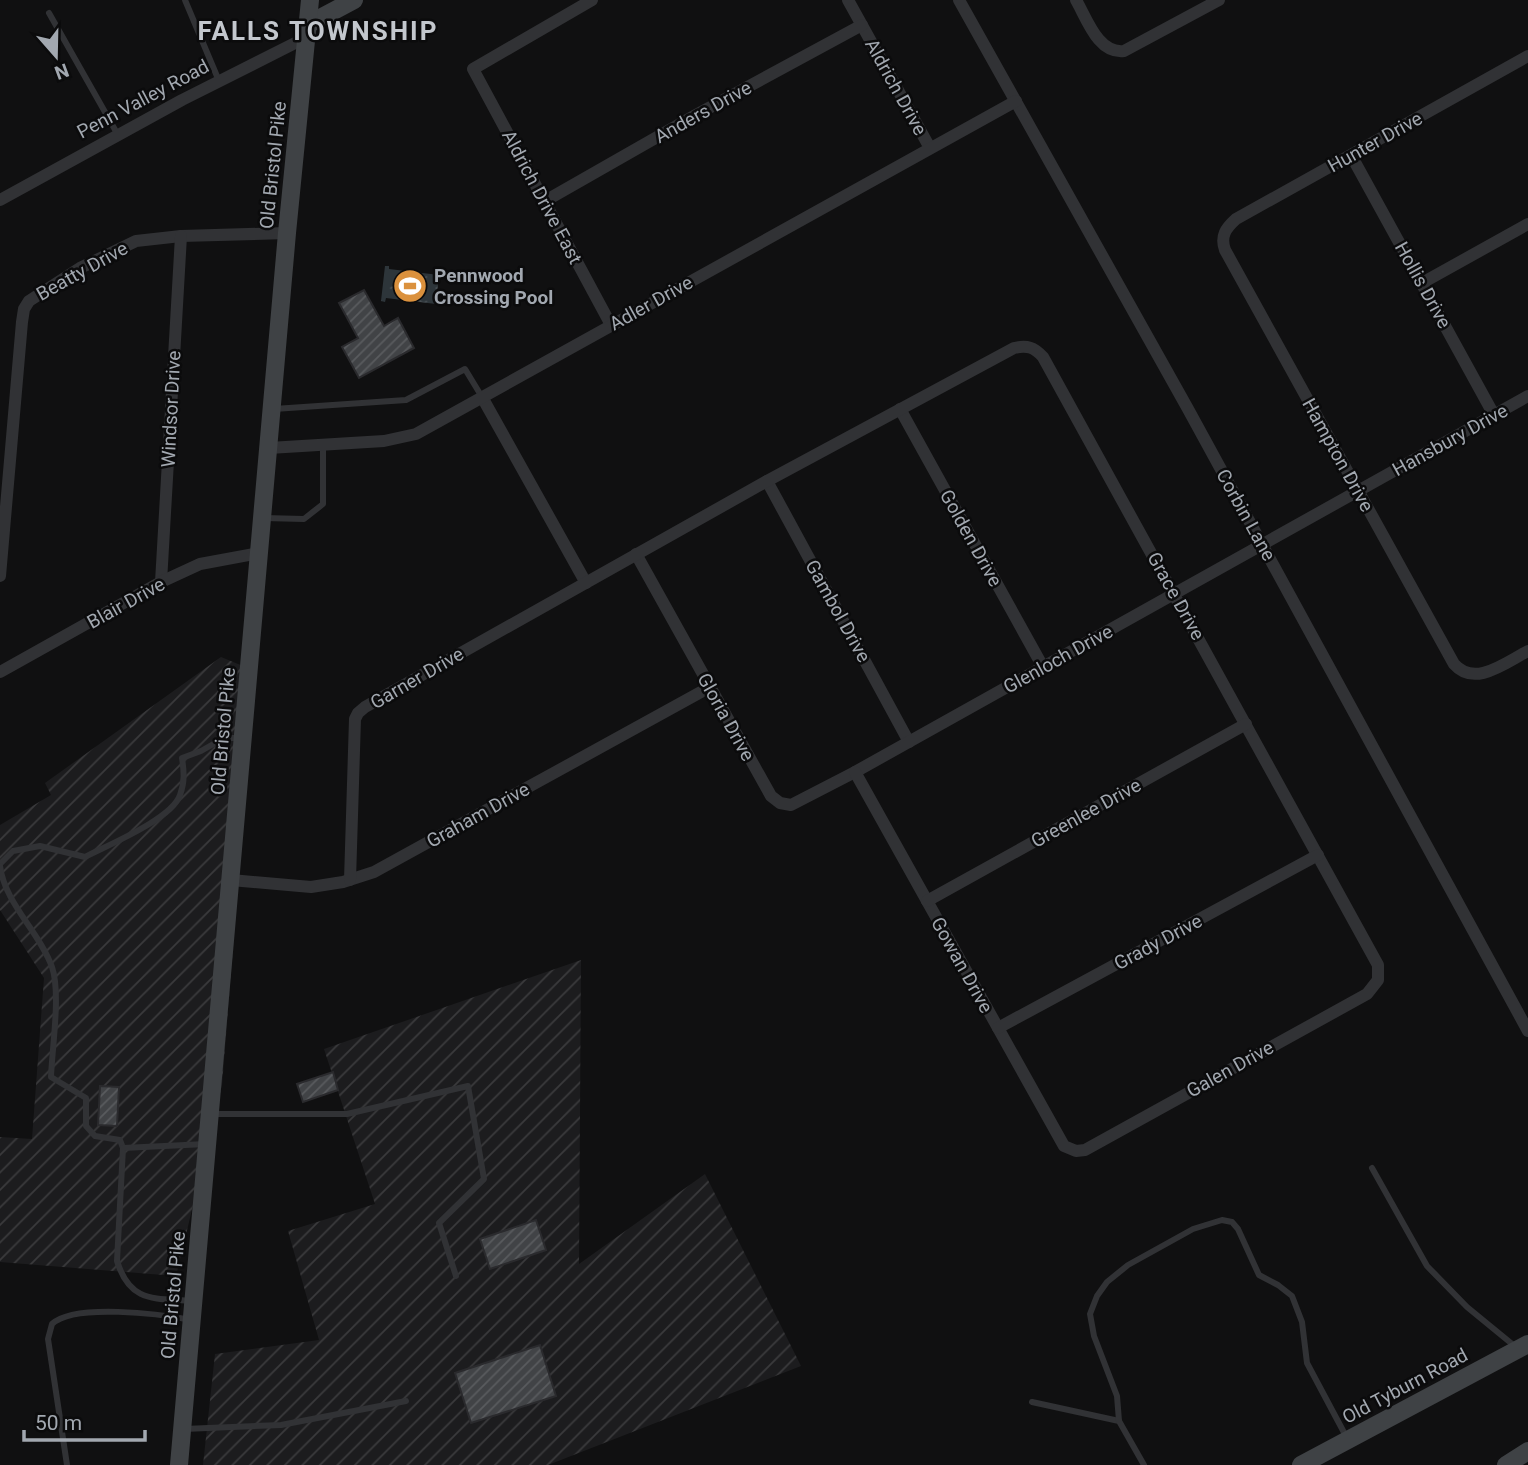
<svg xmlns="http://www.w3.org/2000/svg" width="1528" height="1465" font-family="Roboto,sans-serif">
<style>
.industrial{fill:url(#industrial-furrows)}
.water{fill:url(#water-ripples)}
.building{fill:url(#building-hatch);stroke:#2a2a2d;stroke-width:2}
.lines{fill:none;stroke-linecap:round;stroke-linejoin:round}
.lane{stroke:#313235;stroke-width:6}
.street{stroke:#313235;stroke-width:12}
.secondary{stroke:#3f4245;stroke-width:18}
.labels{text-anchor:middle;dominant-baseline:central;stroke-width:5;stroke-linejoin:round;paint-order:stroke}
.street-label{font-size:19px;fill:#a2a8b0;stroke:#0b0b0c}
.poi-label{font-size:19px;font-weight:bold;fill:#a2a8b0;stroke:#0b0b0c;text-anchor:start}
.district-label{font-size:26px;font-weight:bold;letter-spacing:2px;fill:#c3c7cd;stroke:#0b0b0c}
</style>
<defs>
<pattern id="industrial-furrows" width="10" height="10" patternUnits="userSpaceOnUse" patternTransform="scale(1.75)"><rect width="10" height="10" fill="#1c1c1e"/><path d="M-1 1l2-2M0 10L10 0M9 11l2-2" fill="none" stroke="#3a3a3c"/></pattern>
<pattern id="water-ripples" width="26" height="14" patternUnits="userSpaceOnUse" patternTransform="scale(1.75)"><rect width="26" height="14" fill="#2d353a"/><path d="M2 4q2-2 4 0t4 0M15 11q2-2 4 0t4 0" fill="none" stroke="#484f54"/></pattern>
<pattern id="building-hatch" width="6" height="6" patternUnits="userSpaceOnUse" patternTransform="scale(1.75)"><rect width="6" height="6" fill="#414346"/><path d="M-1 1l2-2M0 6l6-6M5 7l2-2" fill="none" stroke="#595b5e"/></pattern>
</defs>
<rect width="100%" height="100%" fill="#101011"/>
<!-- industrial -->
<g class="industrial">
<polygon points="221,657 255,671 222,1085 176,1276 0,1262 0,1137 32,1139 44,978 0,910 0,825 51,795 45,783"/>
<polygon points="581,960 579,1264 705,1174 801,1366 548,1465 203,1465 215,1354 319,1340 288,1231 375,1204 324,1049"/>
</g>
<!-- water -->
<polygon class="water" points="385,266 389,266 389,269 439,275 436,304 386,298 385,302 381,301"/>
<!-- building -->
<g class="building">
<polygon points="364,290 384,326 398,318 414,348 359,378 342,347 358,338 339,303"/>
<polygon points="333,1072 338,1090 303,1102 297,1084"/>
<polygon points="100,1086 119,1087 117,1126 98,1125"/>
<polygon points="536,1220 546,1250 490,1269 480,1239"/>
<polygon points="540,1345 556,1396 471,1423 455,1373"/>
</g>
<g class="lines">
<!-- lane -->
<g class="lane">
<polyline points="185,0 219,81"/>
<polyline points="49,13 118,135"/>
<polyline points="274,409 406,400 465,369 482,397"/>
<polyline points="264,518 304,519 323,504 323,444"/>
<path d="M0,864L13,851L40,846L85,857C108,845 172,819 180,795C185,782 184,771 182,758L201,751L224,738H241"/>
<path d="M0,866C5,904 39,931 52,967C61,993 52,1048 51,1077L86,1098V1126L95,1136L120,1140L123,1148"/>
<polyline points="213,1114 347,1114 468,1086 484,1179 439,1223 456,1276"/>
<polyline points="1372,1168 1427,1266 1467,1307 1517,1348"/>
<path d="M191,1301C154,1298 130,1303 117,1261L123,1148L206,1144"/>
<polyline points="1032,1402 1119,1421"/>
<polyline points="184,1429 281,1425 406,1401"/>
<path d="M67,1465L48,1339L52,1324C74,1303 161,1314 191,1320"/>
<polyline points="1144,1465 1119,1421 1117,1396 1094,1336 1090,1314 1097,1296 1107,1282 1128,1265 1193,1229 1222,1220 1232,1222 1238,1229 1259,1275 1278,1285 1292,1296 1302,1322 1307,1363 1348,1440"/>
</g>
<!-- street -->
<g class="street">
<polyline points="592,0 473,69 611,325"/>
<polyline points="848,0 930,148"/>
<polyline points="959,0 1188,409 1528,1031"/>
<path d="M1076,0C1087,19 1098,54 1124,51L1219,0"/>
<path d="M1528,56L1236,219C1226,228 1220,236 1225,250L1454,664C1475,688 1506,662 1528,651"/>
<polyline points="1351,155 1494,415"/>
<polyline points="0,200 182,100 307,37"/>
<polyline points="545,201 694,116 862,25"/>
<polyline points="1422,283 1528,224"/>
<polyline points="482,397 586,583"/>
<polyline points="900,409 1043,667"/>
<polyline points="269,448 384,441 416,434 1016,101"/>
<polyline points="767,481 909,742"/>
<polyline points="636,554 771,796 780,803 791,805 855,772 1528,396"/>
<polyline points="0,576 22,322 24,309 29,301 80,268 136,241 181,236 287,233"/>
<polyline points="161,582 181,236"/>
<polyline points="0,672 161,582 200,564 259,553"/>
<polyline points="231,880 311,887 343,882 374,872 710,687"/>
<path d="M350,880L355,719L358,713L365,707L767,481L1014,348C1027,345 1034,347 1043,357L1378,965V980L1367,994L1085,1150L1076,1151L1064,1146L855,772"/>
<polyline points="927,901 1246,724"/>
<polyline points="998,1028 1318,855"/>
</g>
<!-- secondary -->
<g class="secondary">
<polyline points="309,24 354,0"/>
<polyline points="179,1465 287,233 310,0"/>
<polyline points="1301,1465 1528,1344"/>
<polyline points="1506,1465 1528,1451"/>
</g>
</g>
<!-- icons -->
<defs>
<g id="stadium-disc" transform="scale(1.75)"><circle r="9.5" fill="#db913d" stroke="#0b0b0c"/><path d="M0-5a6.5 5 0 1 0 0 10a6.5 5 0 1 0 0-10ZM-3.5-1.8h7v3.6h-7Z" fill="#fff"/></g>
</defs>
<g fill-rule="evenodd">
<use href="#stadium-disc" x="410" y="286"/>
</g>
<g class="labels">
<!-- street labels -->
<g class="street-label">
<text transform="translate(896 87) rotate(61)">Aldrich Drive</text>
<text transform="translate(143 99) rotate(-28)">Penn Valley Road</text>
<text transform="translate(703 112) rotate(-29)">Anders Drive</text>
<text transform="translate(1375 142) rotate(-29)">Hunter Drive</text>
<text transform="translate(273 165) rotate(-84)">Old Bristol Pike</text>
<text transform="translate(542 197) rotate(62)">Aldrich Drive East</text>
<text transform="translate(82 271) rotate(-29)">Beatty Drive</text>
<text transform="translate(1423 285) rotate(61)">Hollis Drive</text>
<text transform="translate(651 303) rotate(-29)">Adler Drive</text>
<text transform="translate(171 409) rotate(-87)">Windsor Drive</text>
<text transform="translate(1450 440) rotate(-29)">Hansbury Drive</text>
<text transform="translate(1338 455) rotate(61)">Hampton Drive</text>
<text transform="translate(1246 515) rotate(61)">Corbin Lane</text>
<text transform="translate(971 538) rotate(61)">Golden Drive</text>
<text transform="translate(1176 596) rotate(61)">Grace Drive</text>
<text transform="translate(126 603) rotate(-29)">Blair Drive</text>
<text transform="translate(838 611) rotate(61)">Gambol Drive</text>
<text transform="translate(1058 659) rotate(-29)">Glenloch Drive</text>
<text transform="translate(417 678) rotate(-30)">Garner Drive</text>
<text transform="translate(726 717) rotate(61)">Gloria Drive</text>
<text transform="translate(223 731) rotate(-85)">Old Bristol Pike</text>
<text transform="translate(1086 813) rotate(-29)">Greenlee Drive</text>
<text transform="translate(478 815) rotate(-29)">Graham Drive</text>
<text transform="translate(1158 942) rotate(-28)">Grady Drive</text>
<text transform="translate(962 965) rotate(61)">Gowan Drive</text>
<text transform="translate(1230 1069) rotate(-29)">Galen Drive</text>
<text transform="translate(173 1295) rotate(-85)">Old Bristol Pike</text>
<text transform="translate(1405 1386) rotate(-28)">Old Tyburn Road</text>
</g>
<!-- poi labels -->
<g class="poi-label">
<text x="434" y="275">Pennwood<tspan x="434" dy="22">Crossing Pool</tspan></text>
</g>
<!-- district labels -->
<g class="district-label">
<text x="318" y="31">FALLS TOWNSHIP</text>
</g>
</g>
<!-- north arrow -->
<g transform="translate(56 56) rotate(160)" stroke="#0b0b0c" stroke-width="5" paint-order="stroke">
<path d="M0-5L12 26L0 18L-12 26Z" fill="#a2a8b0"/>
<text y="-10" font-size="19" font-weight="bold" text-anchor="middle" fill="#a2a8b0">N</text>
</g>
<!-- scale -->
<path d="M24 1430v10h121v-10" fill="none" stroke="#a2a8b0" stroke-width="3.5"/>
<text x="35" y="1430" font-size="21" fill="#a2a8b0" stroke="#0b0b0c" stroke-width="5" paint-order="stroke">50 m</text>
</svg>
